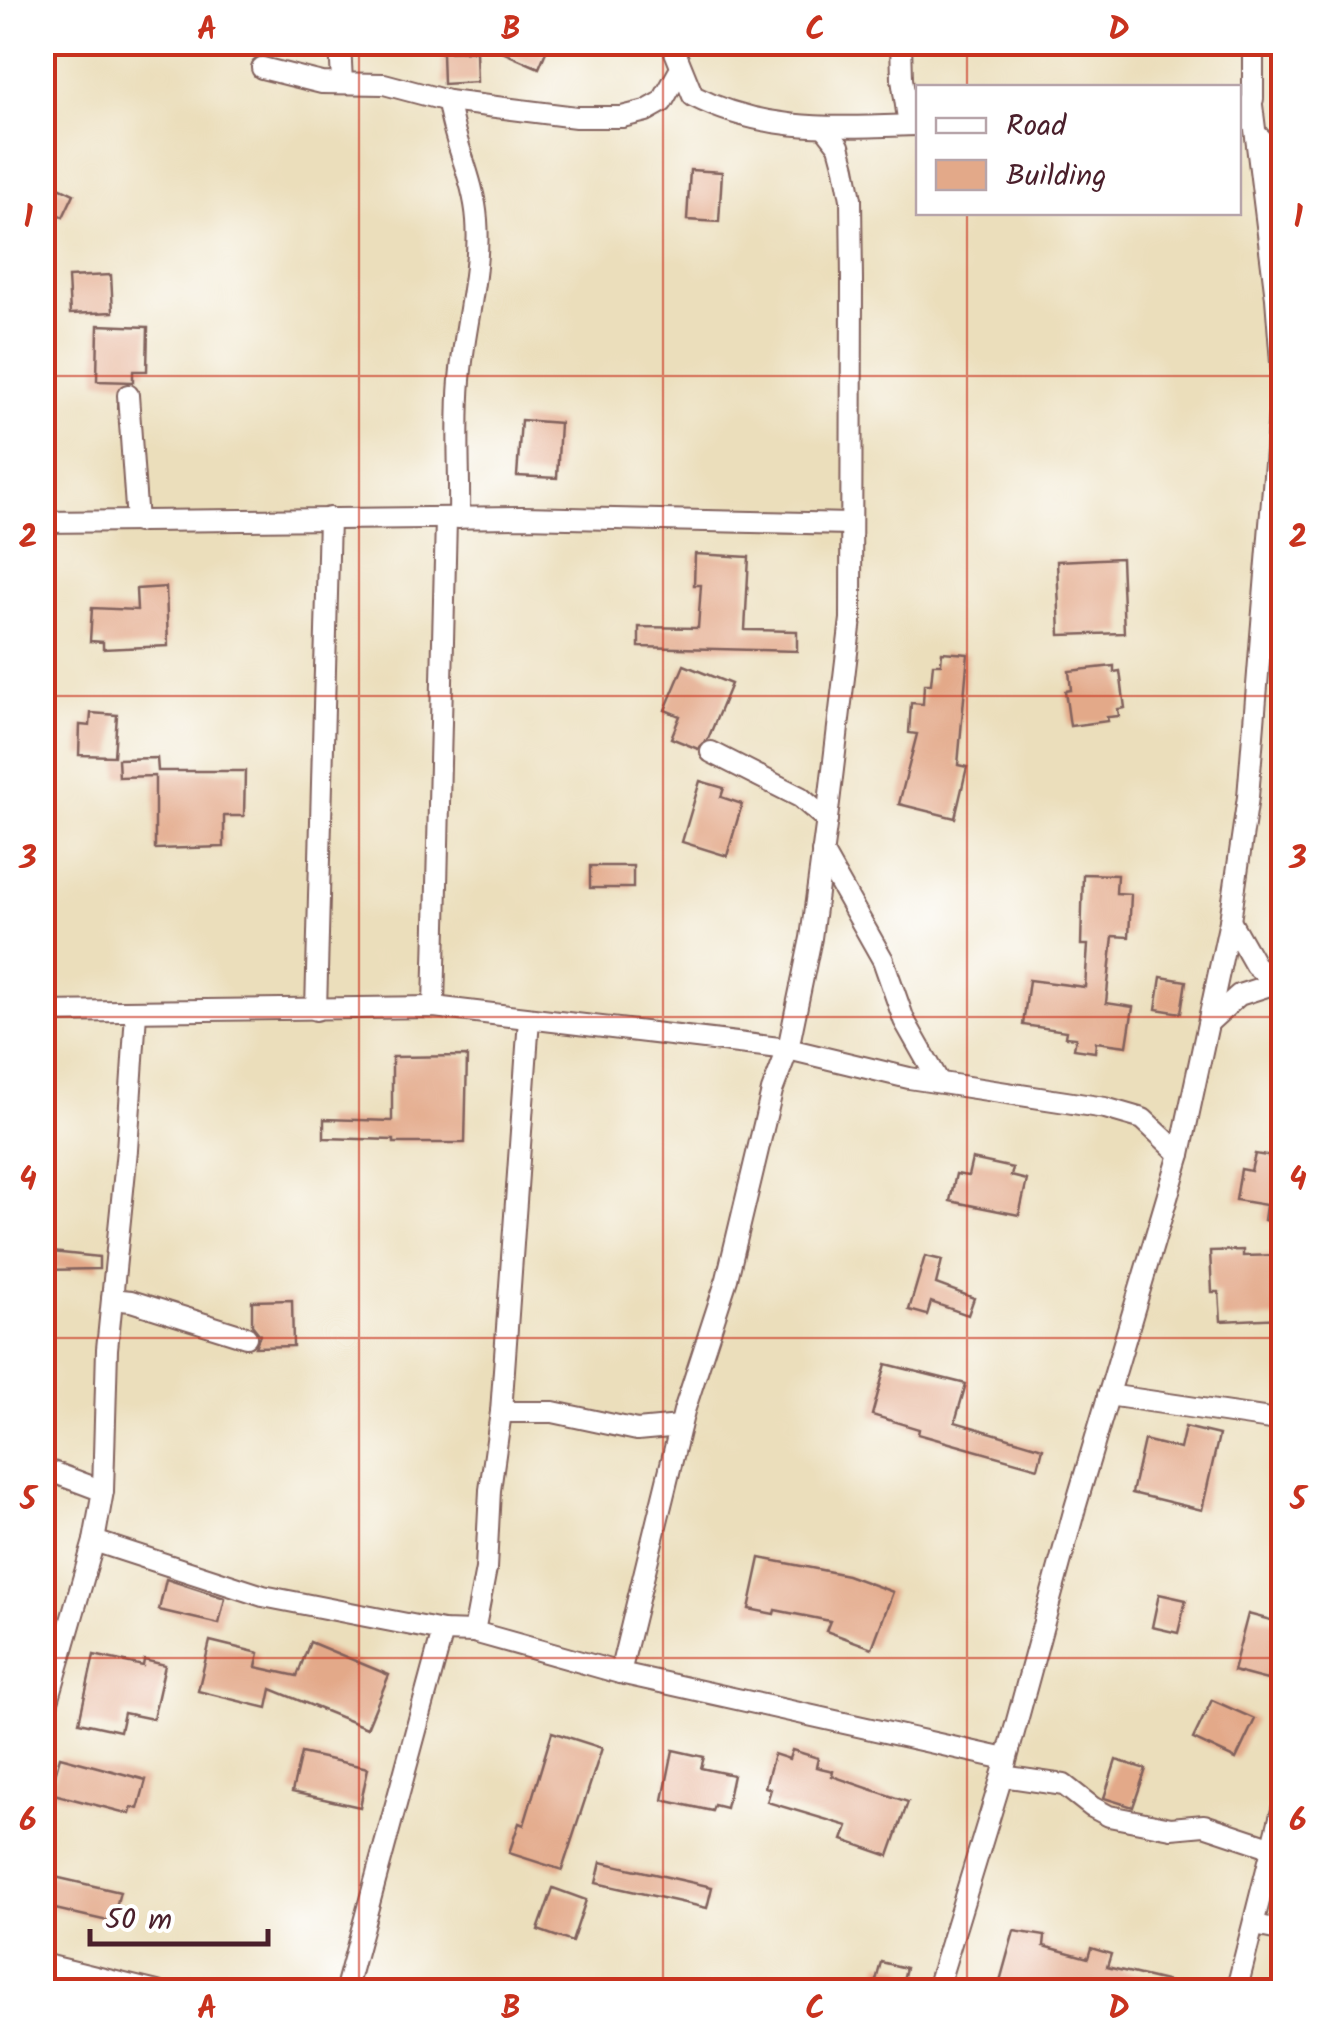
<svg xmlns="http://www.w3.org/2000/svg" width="1326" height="2034" font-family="Kalam,sans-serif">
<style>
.building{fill:#e3a989}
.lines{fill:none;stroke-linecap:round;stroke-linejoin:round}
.minor-casing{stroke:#82625d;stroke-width:24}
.minor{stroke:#fff;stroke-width:20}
.grid{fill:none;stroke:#c8321e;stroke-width:2.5;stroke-opacity:0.55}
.neatline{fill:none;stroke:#c8321e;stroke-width:4}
.grid-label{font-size:32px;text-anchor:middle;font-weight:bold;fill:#c8321e}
</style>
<rect width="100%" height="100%" fill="#fff"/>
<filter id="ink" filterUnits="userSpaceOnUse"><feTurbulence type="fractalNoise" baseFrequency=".01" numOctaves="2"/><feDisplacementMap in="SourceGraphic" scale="20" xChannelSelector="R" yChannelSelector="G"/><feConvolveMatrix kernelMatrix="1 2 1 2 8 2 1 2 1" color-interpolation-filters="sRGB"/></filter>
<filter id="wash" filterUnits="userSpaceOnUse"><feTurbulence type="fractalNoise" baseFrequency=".0048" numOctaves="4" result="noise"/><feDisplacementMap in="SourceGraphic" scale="40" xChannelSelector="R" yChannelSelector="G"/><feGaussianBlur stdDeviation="2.25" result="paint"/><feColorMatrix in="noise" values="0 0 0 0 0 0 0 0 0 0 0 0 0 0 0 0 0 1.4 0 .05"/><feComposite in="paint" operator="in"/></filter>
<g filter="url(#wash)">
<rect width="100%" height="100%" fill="#ebdebb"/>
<g id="blocks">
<!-- building -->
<g class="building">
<polygon points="479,42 550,42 539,68"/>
<polygon points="476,51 477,82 443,84 442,52"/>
<polygon points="690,170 722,172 719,222 687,220"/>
<polygon points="42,179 74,194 63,217 42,207"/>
<polygon points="111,275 113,312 70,314 68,277"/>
<polygon points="98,325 148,327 147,371 133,371 133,382 97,381"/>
<polygon points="521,420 560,423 557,478 517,476"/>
<polygon points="695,554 749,557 745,630 797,631 797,651 639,647 639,627 698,628 701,585 694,585"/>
<polygon points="1121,558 1124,633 1060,635 1057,561"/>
<polygon points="166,587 168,646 103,649 103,642 90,641 92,608 137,610 136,589"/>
<polygon points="942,652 968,654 958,765 967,767 955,818 899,804 917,734 909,733 911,703 923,704 924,684 931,684 933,664 941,664"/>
<polygon points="684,665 731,684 708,739 698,749 671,738 680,716 665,710"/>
<polygon points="1114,666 1114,672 1120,671 1125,708 1118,709 1119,716 1107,717 1108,721 1070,726 1065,691 1071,690 1069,671"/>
<polygon points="91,713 117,715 114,756 79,755 80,725 90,726"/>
<polygon points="157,758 158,771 245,771 244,816 224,816 224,847 155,849 155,776 119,777 118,759"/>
<polygon points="700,781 724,788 721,797 742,804 727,856 682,842"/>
<rect x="590" y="866" width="43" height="22"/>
<polygon points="1083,874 1117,875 1116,893 1131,894 1129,937 1113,936 1106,1003 1133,1007 1127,1046 1096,1042 1095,1052 1074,1049 1076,1038 1065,1037 1066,1031 1023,1025 1029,980 1085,987 1088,945 1081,945"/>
<polygon points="1161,977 1186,981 1181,1013 1156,1009"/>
<polygon points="467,1056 465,1143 394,1143 394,1140 324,1138 324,1119 392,1121 392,1057"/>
<polygon points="1255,1154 1284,1159 1284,1224 1264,1220 1266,1205 1236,1200 1241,1169 1251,1171"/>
<polygon points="972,1159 1013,1168 1011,1176 1027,1180 1019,1215 950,1201 956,1174 968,1176"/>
<polygon points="1243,1250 1243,1256 1284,1255 1284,1318 1221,1321 1219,1292 1212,1292 1210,1251"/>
<polygon points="42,1251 99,1257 99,1269 42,1270"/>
<polygon points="925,1256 942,1260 936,1284 974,1298 968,1315 931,1302 927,1315 909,1310"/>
<polygon points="292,1300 293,1346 255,1347 260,1335 252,1325 252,1301"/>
<polygon points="886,1364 966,1384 955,1422 1043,1448 1038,1468 918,1434 919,1429 872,1415"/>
<polygon points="1185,1427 1219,1435 1202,1510 1132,1493 1144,1440 1180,1449"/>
<polygon points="760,1558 847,1575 893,1592 872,1648 826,1631 830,1621 775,1610 774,1614 749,1609"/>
<polygon points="166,1579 225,1598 219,1624 159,1610"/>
<polygon points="1159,1594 1186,1600 1178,1633 1152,1627"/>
<polygon points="1248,1614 1282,1623 1267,1680 1233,1671"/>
<polygon points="210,1641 259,1653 256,1667 297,1676 310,1642 389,1675 367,1728 271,1689 267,1708 198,1691"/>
<polygon points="94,1655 143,1666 144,1660 165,1665 153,1719 124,1713 120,1731 79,1722"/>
<polygon points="1212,1700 1255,1719 1236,1759 1193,1739"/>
<polygon points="552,1732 602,1748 562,1870 509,1853 519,1823 524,1825"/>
<polygon points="673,1750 704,1757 701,1768 733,1775 726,1808 714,1805 712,1811 663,1800"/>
<polygon points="792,1750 818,1758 816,1767 833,1771 832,1776 908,1802 889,1856 843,1840 848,1826 767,1802 771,1789 765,1787 774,1754 789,1759"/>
<polygon points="301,1753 368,1768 360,1807 292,1792"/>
<polygon points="60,1757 146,1780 138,1809 132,1807 130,1814 50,1793"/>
<polygon points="1116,1760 1146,1769 1133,1807 1104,1798"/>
<polygon points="601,1862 712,1887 707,1908 596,1883"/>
<polygon points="42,1874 120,1892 112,1922 42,1906"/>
<polygon points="553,1888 586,1900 572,1942 538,1930"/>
<polygon points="1014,1931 1045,1936 1044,1946 1088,1958 1091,1948 1111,1954 1107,1967 1178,1984 1177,1992 997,1992"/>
<polygon points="881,1962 906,1968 900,1992 873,1992"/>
</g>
</g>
</g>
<g filter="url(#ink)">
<use href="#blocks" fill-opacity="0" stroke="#82625d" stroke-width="2.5"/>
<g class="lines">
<!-- minor casing -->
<g class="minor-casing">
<g id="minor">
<polyline points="340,42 342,83"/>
<path d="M671,42L693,96C768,134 838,127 918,125"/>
<polyline points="901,42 902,79 909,125"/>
<polyline points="262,68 322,83 384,84 448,101 576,117 622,117 646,111 662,102 680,70"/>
<path d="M448,101C453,142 474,178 477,220C481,273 464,327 460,380C456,425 460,473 459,518"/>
<polyline points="1238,122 1253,99 1253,42"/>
<polyline points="1256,134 1269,146 1284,149"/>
<polyline points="128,395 137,522"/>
<polyline points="42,522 522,517 851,524"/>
<polyline points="711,752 800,797 827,820"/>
<polyline points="822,852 883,960 904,1020 939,1082"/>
<polyline points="1230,921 1255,965 1284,989"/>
<polyline points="434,1007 446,519"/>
<polyline points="316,1010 329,518"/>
<polyline points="42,1012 434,1007 788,1049 909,1078 1105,1108 1143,1119 1180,1154"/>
<polyline points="1209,1022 1239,995 1273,984"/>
<polyline points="112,1299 131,1301 246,1337"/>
<polyline points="1108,1395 1284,1421"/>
<polyline points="501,1412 553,1412 637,1430 680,1426"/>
<polyline points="42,1468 103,1491"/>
<polyline points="94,1541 263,1596 443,1631 474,1632 620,1673 1006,1759"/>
<polyline points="474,1632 486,1569 490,1490 501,1412 529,1019"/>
<polyline points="620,1673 684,1411 727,1279 772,1091 788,1049 811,938 828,811 851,619 852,280 851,199 845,168 839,146 826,129"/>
<polyline points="42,1722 94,1541 103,1491 107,1349 127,1150 136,1013"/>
<polyline points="1002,1776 1064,1785 1092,1807 1109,1816 1171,1828 1204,1825 1270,1847"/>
<polyline points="1255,1925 1284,1931"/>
<polyline points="42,1964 157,1992"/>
<polyline points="345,1992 443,1631"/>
<polyline points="936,1992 1002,1776 1075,1508 1180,1154 1230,921 1248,797 1282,376 1276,298 1252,105"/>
<polyline points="1236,1992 1284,1802"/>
</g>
</g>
<!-- minor -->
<use href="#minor" class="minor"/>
</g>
</g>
<!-- grid -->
<path class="grid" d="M359,42V1992M663,42V1992M967,42V88M967,212V1992M42,376H1284M42,696H1284M42,1017H1284M42,1338H1284M42,1658H1284"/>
<!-- margin -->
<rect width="1326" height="2034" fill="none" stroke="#fff" stroke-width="110"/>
<!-- legend -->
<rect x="916" y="85" width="325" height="130" fill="#ffffff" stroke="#b7a5aa" stroke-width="2.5"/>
<rect x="936" y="118" width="50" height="15" fill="#ffffff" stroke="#b7a5aa" stroke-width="2.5"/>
<text x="1006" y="135" font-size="30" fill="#4a1f2b">Road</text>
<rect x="936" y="160" width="50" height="30" fill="#e3a989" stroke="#b7a5aa" stroke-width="2.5"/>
<text x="1006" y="185" font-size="30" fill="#4a1f2b">Building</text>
<!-- scale -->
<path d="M90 1929v15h178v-15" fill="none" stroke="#4a1f2b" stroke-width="5"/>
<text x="105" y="1929" font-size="30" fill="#4a1f2b" stroke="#ffffff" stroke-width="8" paint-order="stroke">50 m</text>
<rect x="55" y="55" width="1216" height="1924" class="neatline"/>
<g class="grid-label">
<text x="207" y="39">A</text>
<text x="511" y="39">B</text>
<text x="815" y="39">C</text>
<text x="1119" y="39">D</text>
<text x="28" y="227">1</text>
<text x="1298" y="227">1</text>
<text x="28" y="547">2</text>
<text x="1298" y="547">2</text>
<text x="28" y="868">3</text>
<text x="1298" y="868">3</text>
<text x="28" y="1189">4</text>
<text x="1298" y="1189">4</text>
<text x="28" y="1509">5</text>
<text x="1298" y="1509">5</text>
<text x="28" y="1830">6</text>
<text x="1298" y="1830">6</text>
<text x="207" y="2018">A</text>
<text x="511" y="2018">B</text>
<text x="815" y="2018">C</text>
<text x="1119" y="2018">D</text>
</g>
</svg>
